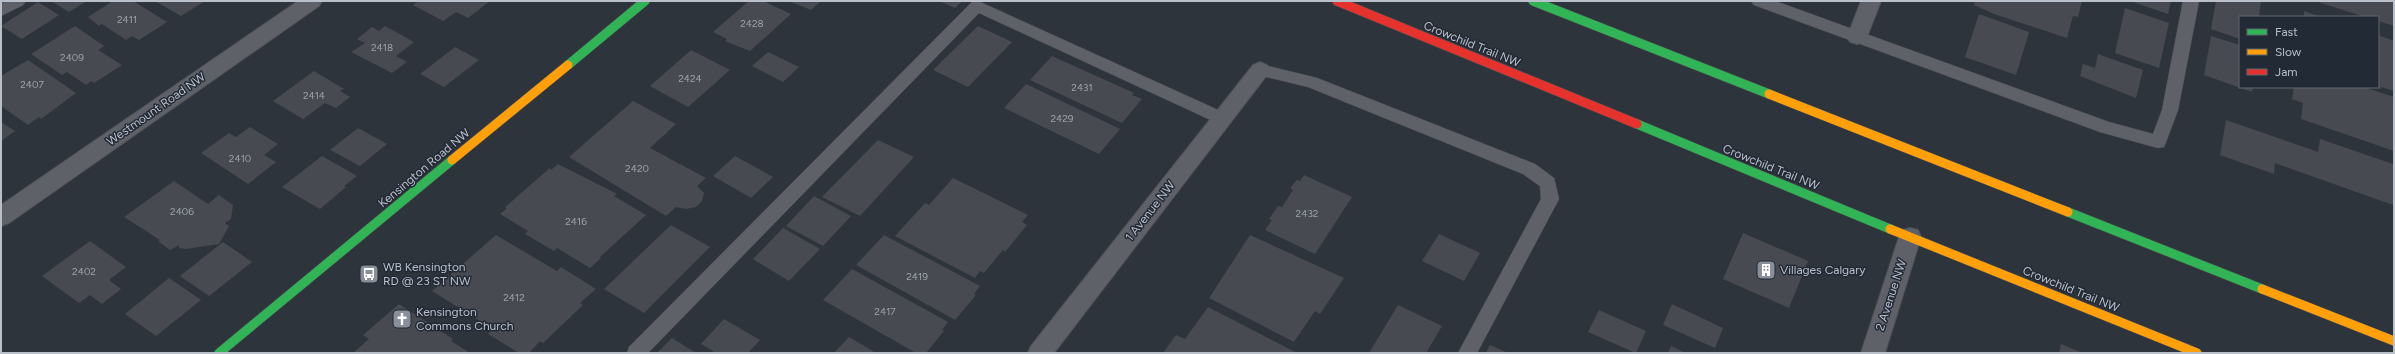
<svg xmlns="http://www.w3.org/2000/svg" width="2395" height="354" font-family="Figtree,sans-serif">
<style>
.building{fill:#474b51}
.lines{fill:none;stroke-linecap:round;stroke-linejoin:round}
.lane-casing{stroke:#4c5056;stroke-width:1}
.street-casing{stroke:#4c5056;stroke-width:2}
.fast-casing{stroke:#4c5056;stroke-width:10}
.slow-casing{stroke:#4c5056;stroke-width:10}
.jam-casing{stroke:#4c5056;stroke-width:10}
.lane{fill:#5e6268;fill-rule:evenodd}
.street{fill:#5e6268;fill-rule:evenodd}
.fast{stroke:#30b455;stroke-width:9}
.slow{stroke:#ff9f0a;stroke-width:9}
.jam{stroke:#e5322d;stroke-width:9}
.labels{text-anchor:middle;dominant-baseline:central;stroke-width:3;stroke-linejoin:round;paint-order:stroke}
.number-label{font-size:10px;fill:#9da3ac}
.street-label{font-size:12px;fill:#bac0ca;stroke:#222a36}
.poi-label{font-size:12px;fill:#bac0ca;stroke:#222a36;text-anchor:start}
</style>
<rect width="100%" height="100%" fill="#2e343b"/>
<!-- building -->
<g class="building">
<polygon points="51,1 87,1 69,12"/>
<polygon points="113,1 133,1 167,22 139,40 132,36 126,40 102,24 99,26 88,17"/>
<polygon points="155,1 205,1 181,16"/>
<polygon points="418,1 490,1 468,18 456,12 443,21 413,5"/>
<polygon points="749,1 763,1 791,14 750,51 725,41 727,39 713,32"/>
<polygon points="789,1 821,1 811,10"/>
<polygon points="939,1 962,1 955,8"/>
<polygon points="1975,1 2082,1 2078,17 2073,16 2067,38 1994,14 1974,5"/>
<polygon points="2130,1 2171,1 2168,14"/>
<polygon points="2216,1 2261,1 2259,17 2240,17 2240,39 2211,29"/>
<polygon points="2315,1 2394,1 2394,26 2378,21 2378,17 2365,17"/>
<polygon points="38,2 59,15 22,39 1,26"/>
<polygon points="2125,8 2169,23 2159,68 2115,53"/>
<polygon points="2304,11 2321,17 2304,17"/>
<polygon points="1979,14 2029,32 2016,75 1965,57"/>
<polygon points="75,26 104,46 98,50 122,65 94,83 91,81 86,85 67,72 62,75 31,54"/>
<polygon points="385,26 414,42 396,56 407,62 392,73 351,52 365,43 357,39 372,27 379,31"/>
<polygon points="978,26 1012,42 968,87 933,70"/>
<polygon points="2378,35 2394,41 2394,91 2381,87 2381,89 2378,88"/>
<polygon points="2211,36 2240,45 2240,87 2253,87 2252,92 2204,75"/>
<polygon points="455,47 479,60 444,87 420,74"/>
<polygon points="691,50 730,70 688,107 650,86"/>
<polygon points="768,52 799,67 783,82 752,66"/>
<polygon points="2098,54 2143,70 2136,98 2080,76 2083,64 2095,68"/>
<polygon points="1052,56 1134,93 1132,95 1142,99 1122,123 1030,80"/>
<polygon points="28,60 76,93 41,119 39,117 28,125 1,106 1,76"/>
<polygon points="314,71 344,89 340,91 350,97 336,108 325,103 303,119 273,101"/>
<polygon points="1026,84 1120,129 1099,154 1004,108"/>
<polygon points="2294,87 2364,87 2394,97 2394,151 2301,119 2303,103 2292,99"/>
<polygon points="633,101 676,124 650,148 706,178 697,186 704,193 702,201 696,207 686,209 676,207 666,216 569,157"/>
<polygon points="2226,120 2318,152 2320,139 2393,164 2393,205 2275,163 2274,174 2220,155"/>
<polygon points="1,122 15,131 1,141"/>
<polygon points="250,127 278,144 264,155 276,162 248,184 201,153 229,133 236,137"/>
<polygon points="358,128 387,144 360,166 330,150"/>
<polygon points="878,140 914,157 860,216 822,197"/>
<polygon points="322,156 357,176 344,186 346,187 320,209 282,187"/>
<polygon points="735,156 773,177 751,198 713,176"/>
<polygon points="558,164 617,194 614,196 646,215 600,257 601,258 590,268 557,248 554,251 525,234 528,231 500,214 507,208 505,207 550,168 551,170"/>
<polygon points="1304,175 1352,197 1315,254 1265,230 1272,220 1269,219 1278,206 1282,207 1293,190 1290,188 1297,180 1300,181"/>
<polygon points="953,178 1028,215 1022,222 1027,225 1005,252 1003,250 984,273 980,271 975,278 895,236 925,203 929,205"/>
<polygon points="174,181 208,204 219,195 233,205 231,219 225,223 229,226 219,244 186,249 179,248 179,245 170,250 158,241 160,240 124,217"/>
<polygon points="814,196 851,216 823,246 786,226"/>
<polygon points="671,225 710,247 644,313 604,289"/>
<polygon points="783,228 820,249 789,281 753,259"/>
<polygon points="1743,233 1808,261 1789,308 1723,279"/>
<polygon points="1439,234 1480,253 1464,281 1422,261"/>
<polygon points="496,235 557,271 561,267 596,289 580,303 583,305 543,343 540,341 529,353 519,353 488,334 493,329 432,291"/>
<polygon points="884,235 980,286 974,294 976,295 955,320 856,265"/>
<polygon points="1250,235 1344,278 1320,314 1315,311 1294,342 1209,298"/>
<polygon points="90,241 126,267 109,280 121,289 102,304 90,295 79,303 42,276"/>
<polygon points="223,242 252,262 209,296 180,276"/>
<polygon points="852,269 948,322 942,330 944,331 926,353 916,353 823,300"/>
<polygon points="169,278 201,300 156,336 125,314"/>
<polygon points="399,304 453,339 451,341 470,353 353,353 369,339 363,335"/>
<polygon points="1672,304 1723,328 1715,348 1663,325"/>
<polygon points="1398,305 1442,326 1426,353 1369,353"/>
<polygon points="1208,307 1297,353 1163,353 1176,335 1185,339"/>
<polygon points="1599,310 1646,331 1636,353 1588,332"/>
<polygon points="724,319 760,340 748,353 716,353 701,344"/>
<polygon points="849,337 876,353 834,353"/>
<polygon points="672,338 696,353 657,353"/>
<polygon points="2061,344 2083,353 2059,353"/>
<polygon points="1490,345 1508,353 1486,353"/>
<polygon points="1671,346 1686,353 1668,353"/>
</g>
<g class="lines">
<!-- lane casing -->
<g class="lane-casing">
<g id="lane">
<polygon points="6,1 26,1 23,5 1,16 1,4"/>
<polygon points="978,1 1227,114 1229,118 1227,122 1221,124 1215,122 979,13 648,353 627,353 629,347 972,2"/>
<polygon points="1751,1 1775,1 2109,122 2153,134 2162,110 2183,1 2199,1 2178,110 2166,142 2164,147 2158,148 2100,132 1754,5"/>
<polygon points="1260,64 1317,78 1535,164 1554,178 1559,199 1477,353 1458,353 1541,199 1540,186 1523,174 1308,87 1254,74 1252,70 1254,66"/>
</g>
</g>
<!-- street casing -->
<g class="street-casing">
<g id="street">
<polygon points="298,1 322,1 319,6 9,223 1,226 1,205"/>
<polygon points="1861,1 1881,1 1867,37 1864,42 1857,44 1850,42 1847,37"/>
<polygon points="1260,62 1267,65 1270,70 1267,75 1054,353 1028,353 1031,346 1253,65"/>
<polygon points="1910,228 1918,230 1921,237 1885,353 1861,353 1899,237 1902,230"/>
</g>
</g>
<!-- fast casing -->
<g class="fast-casing">
<g id="fast">
<polyline points="1533,1 1769,94"/>
<polyline points="568,65 645,1"/>
<polyline points="1637,124 1890,229"/>
<polyline points="2068,212 2262,289"/>
<polyline points="219,353 452,160"/>
</g>
</g>
<!-- slow casing -->
<g class="slow-casing">
<g id="slow">
<polyline points="1769,94 2068,212"/>
<polyline points="452,160 568,65"/>
<polyline points="1890,229 2197,353"/>
<polyline points="2262,289 2394,341"/>
</g>
</g>
<!-- jam casing -->
<g class="jam-casing">
<polyline id="jam" points="1337,1 1637,124"/>
</g>
<!-- lane -->
<use href="#lane" class="lane"/>
<!-- street -->
<use href="#street" class="street"/>
<!-- fast -->
<use href="#fast" class="fast"/>
<!-- slow -->
<use href="#slow" class="slow"/>
<!-- jam -->
<use href="#jam" class="jam"/>
</g>
<!-- icons -->
<defs>
<g id="building-square" transform="scale(1)"><rect x="-9" y="-9" width="18" height="18" rx="4" fill="#898f98" stroke="#222a36"/><path d="M-4-6H4V6H1V3H-1V6H-4ZM-2.5-4.3h1.7v1.8h-1.7ZM.8-4.3h1.7v1.8H.8ZM-2.5-1h1.7V.8h-1.7ZM.8-1h1.7V.8H.8Z" fill="#fff"/></g>
<g id="bus-square" transform="scale(1)"><rect x="-9" y="-9" width="18" height="18" rx="4" fill="#898f98" stroke="#222a36"/><path d="M-5-6H5V4H4V6H2V4H-2V6H-4V4H-5ZM-3.5-4V0h7V-4ZM-3.5 1.2v1.5H-2V1.2ZM2 1.2v1.5H3.5V1.2Z" fill="#fff"/></g>
<g id="church-square" transform="scale(1)"><rect x="-9" y="-9" width="18" height="18" rx="4" fill="#898f98" stroke="#222a36"/><path d="M-1.2-6h2.4v3.5h3.3v2.4h-3.3V6h-2.4V-.1h-3.3v-2.4h3.3Z" fill="#fff"/></g>
</defs>
<g fill-rule="evenodd">
<use href="#building-square" x="1766" y="270"/>
<use href="#bus-square" x="369" y="274"/>
<use href="#church-square" x="402" y="319"/>
</g>
<g class="labels">
<!-- number labels -->
<g class="number-label">
<text x="127" y="19">2411</text>
<text x="752" y="23">2428</text>
<text x="382" y="47">2418</text>
<text x="72" y="57">2409</text>
<text x="690" y="78">2424</text>
<text x="32" y="84">2407</text>
<text x="1082" y="87">2431</text>
<text x="314" y="95">2414</text>
<text x="1062" y="118">2429</text>
<text x="240" y="158">2410</text>
<text x="637" y="168">2420</text>
<text x="182" y="211">2406</text>
<text x="1307" y="213">2432</text>
<text x="576" y="221">2416</text>
<text x="84" y="271">2402</text>
<text x="917" y="276">2419</text>
<text x="514" y="297">2412</text>
<text x="885" y="311">2417</text>
</g>
<!-- street labels -->
<g class="street-label">
<text transform="translate(1472 44) rotate(22)">Crowchild Trail NW</text>
<text transform="translate(156 109) rotate(-35)">Westmount Road NW</text>
<text transform="translate(1771 167) rotate(22)">Crowchild Trail NW</text>
<text transform="translate(424 168) rotate(-40)">Kensington Road NW</text>
<text transform="translate(1150 211) rotate(-52)">1 Avenue NW</text>
<text transform="translate(2071 289) rotate(22)">Crowchild Trail NW</text>
<text transform="translate(1891 295) rotate(-72)">2 Avenue NW</text>
</g>
<!-- poi labels -->
<g class="poi-label">
<text x="383" y="267">WB Kensington<tspan x="383" dy="14">RD @ 23 ST NW</tspan></text>
<text x="1780" y="270">Villages Calgary</text>
<text x="416" y="312">Kensington<tspan x="416" dy="14">Commons Church</tspan></text>
</g>
</g>
<!-- border -->
<rect width="2395" height="354" fill="none" stroke="#bac0ca" stroke-width="4"/>
<!-- legend -->
<rect x="2239" y="16" width="140" height="72" fill="#222a36" stroke="#5f6671"/>
<rect x="2247" y="29" width="20" height="6" fill="#30b455" stroke="#5f6671"/>
<text x="2275" y="36" font-size="12" fill="#bac0ca">Fast</text>
<rect x="2247" y="49" width="20" height="6" fill="#ff9f0a" stroke="#5f6671"/>
<text x="2275" y="56" font-size="12" fill="#bac0ca">Slow</text>
<rect x="2247" y="69" width="20" height="6" fill="#e5322d" stroke="#5f6671"/>
<text x="2275" y="76" font-size="12" fill="#bac0ca">Jam</text>
</svg>
